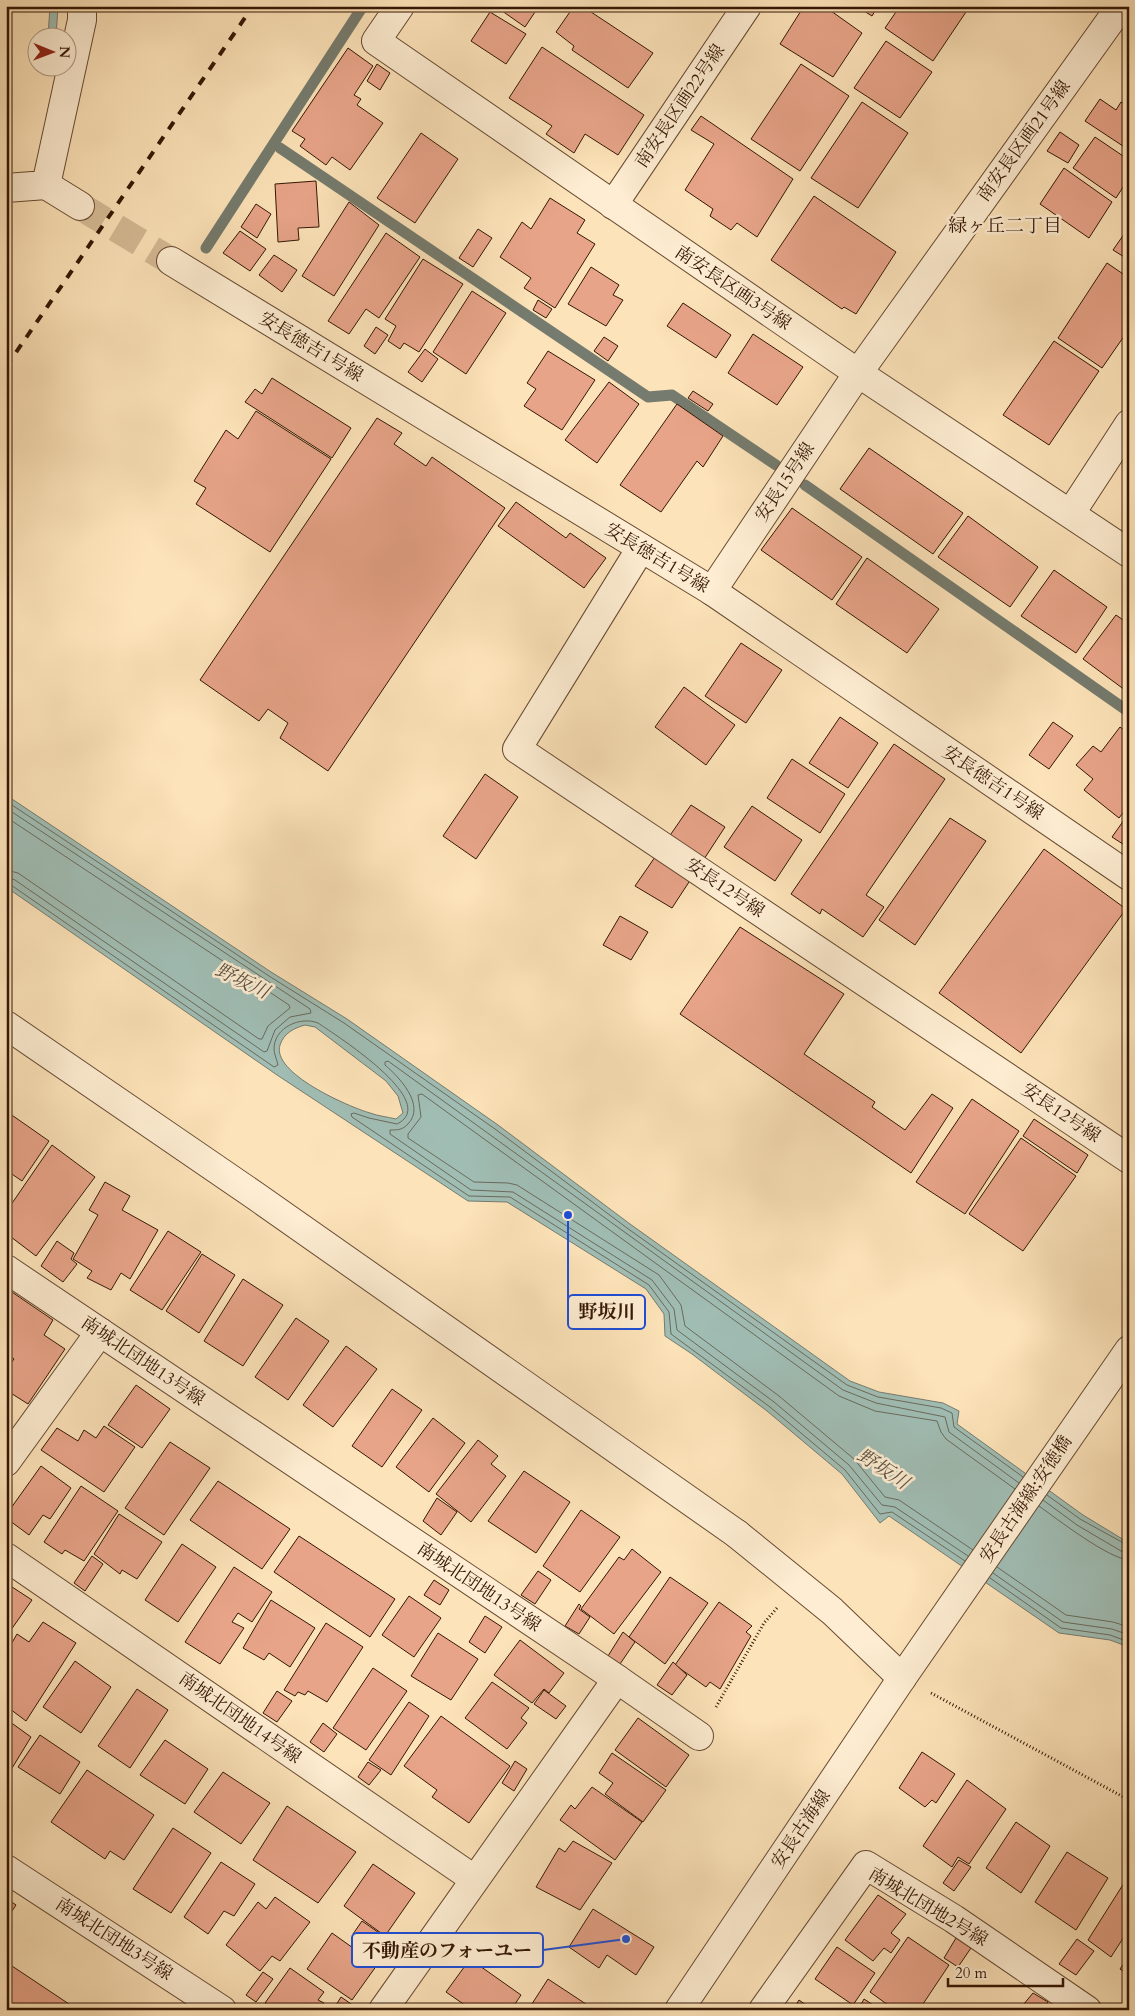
<svg xmlns="http://www.w3.org/2000/svg" width="1135" height="2016" font-family="Cardo,'Noto Serif JP',serif">
<style>
.water{fill:#a0bdb4;stroke:#757b6e;fill-rule:evenodd}
.lines{fill:none;stroke-linecap:round;stroke-linejoin:round}
.shore{stroke:#6a6a5c;stroke-width:1}
.stream{stroke:#757b6e;stroke-width:11}
.building{fill:#e8a489;stroke:#341704}
.minor-tunnel{stroke:#d5ba95;stroke-width:28;stroke-dasharray:28 14;stroke-linecap:butt}
.pedestrian-casing{stroke:#664a31;stroke-width:30}
.minor-casing{stroke:#664a31;stroke-width:30}
.tertiary-casing{stroke:#664a31;stroke-width:30}
.path{stroke:#341704;stroke-width:3;stroke-dasharray:1 2.5;stroke-linecap:butt}
.pedestrian{stroke:#feedd2;stroke-width:28}
.minor{stroke:#feedd2;stroke-width:28}
.tertiary{stroke:#feedd2;stroke-width:28}
.rail{stroke:#341704;stroke-width:4;stroke-dasharray:9 9;stroke-linecap:butt}
.labels{text-anchor:middle;dominant-baseline:central;stroke-width:5;stroke-linejoin:round;paint-order:stroke}
.street-label{font-size:18px;fill:#341704;stroke:#feedd2}
.neighbourhood-label{font-size:19px;fill:#341704;stroke:#feedd2}
.water-label{font-size:19px;font-style:italic;fill:#5a5142;stroke:#feedd2}
.leader{fill:none;stroke:#1d4ed8;stroke-width:2}
.callout-dot{fill:#1d4ed8;stroke:#feedd2;stroke-width:2}
.callout{fill:#feedd2;stroke:#1d4ed8;stroke-width:2}
.callout-label{font-size:19px;text-anchor:middle;font-weight:bold;fill:#341704}
</style>
<rect width="100%" height="100%" fill="#fde3b9"/>
<filter id="stains"><feTurbulence type="fractalNoise" baseFrequency=".004" numOctaves="4"/><feColorMatrix values="0 0 0 0 .2 0 0 0 0 .09 0 0 0 0 .02 0 0 0 .5 -.17"/></filter>
<radialGradient id="worn" r=".72"><stop offset=".6" stop-color="#630" stop-opacity="0"/><stop offset="1" stop-color="#630" stop-opacity=".3"/></radialGradient>
<!-- water -->
<g class="water">
<polygon points="50,6 58,6 56,37 48,37"/>
<path d="M6,795L271,972L347,1019L498,1125L630,1224L850,1381L879,1392L943,1403L959,1411L957,1424L1083,1515L1129,1543V1647L1110,1640L1059,1633L889,1516L880,1523L842,1474L767,1411L692,1354L665,1336L664,1314L646,1289L507,1202L468,1201L277,1075L6,887ZM305,1025L315,1027L386,1081L398,1096L403,1113L396,1119C388,1117 378,1116 370,1113C349,1107 271,1073 280,1045C284,1033 294,1028 305,1025Z"/>
</g>
<g class="lines">
<!-- shore -->
<g class="shore">
<polyline points="6,801 269,976 344,1023 495,1129 627,1228 847,1385 878,1397 941,1408 952,1413 954,1427 1023,1477"/>
<polyline points="6,808 310,1009 311,1013 290,1017 275,1030 267,1051 264,1052 15,880 6,877"/>
<polyline points="6,817 289,1005 290,1008 268,1026 262,1039 259,1039 18,873 6,870"/>
<path d="M6,884L11,885L274,1067L278,1065C277,1060 274,1054 274,1049C274,1027 301,1016 318,1023C334,1034 442,1102 397,1124L369,1118L354,1113L351,1114L352,1117L469,1196L510,1197L649,1285L669,1312L671,1334L770,1407L845,1470L880,1514L892,1512L965,1561"/>
<polyline points="1047,1495 1080,1519 1129,1546"/>
<polyline points="1043,1500 1077,1525 1121,1551 1129,1553"/>
<path d="M1039,1506C1057,1519 1109,1559 1129,1560"/>
<polyline points="973,1550 899,1500 885,1497 854,1459 779,1396 685,1326 681,1305 659,1275 517,1185 508,1183 474,1182 408,1138 408,1134 421,1117 418,1095 422,1094 839,1396 875,1411 937,1421 941,1432 946,1439 1015,1489"/>
<path d="M968,1556L895,1507L882,1505L849,1465L774,1402L677,1330L674,1309L652,1280L513,1192L471,1190L390,1134V1130C398,1130 402,1130 408,1124C426,1105 399,1077 385,1065V1062L388,1061L843,1390L876,1403L945,1417L949,1432L1019,1483"/>
<polyline points="997,1567 1066,1615 1113,1622 1129,1627"/>
<polyline points="993,1573 1063,1622 1112,1629 1129,1635"/>
<polyline points="990,1578 1061,1628 1110,1635 1129,1642"/>
</g>
<!-- stream -->
<g class="stream">
<polyline points="280,148 648,397 672,395 776,465"/>
<polyline points="206,248 363,6"/>
<polyline points="805,485 1129,712"/>
</g>
</g>
<!-- building -->
<g class="building">
<polygon points="495,6 539,6 525,27"/>
<polygon points="574,6 582,6 653,53 628,88 572,50 574,46 556,32"/>
<polygon points="804,6 824,6 862,33 833,77 780,44"/>
<polygon points="856,6 878,6 872,16"/>
<polygon points="900,6 970,6 933,61 885,28"/>
<polygon points="490,12 526,34 506,64 471,41"/>
<polygon points="886,41 932,72 900,118 854,88"/>
<polygon points="542,47 644,115 618,155 585,134 574,153 546,134 552,126 509,98"/>
<polygon points="348,48 373,66 354,95 361,99 357,105 383,123 350,170 332,157 326,165 300,146 305,139 292,131"/>
<polygon points="377,64 390,73 380,90 367,81"/>
<polygon points="801,64 849,96 800,171 751,139"/>
<polygon points="1129,82 1129,95 1123,91"/>
<polygon points="1100,99 1116,110 1121,102 1129,107 1129,150 1085,121"/>
<polygon points="862,102 908,133 858,208 811,178"/>
<polygon points="701,116 793,179 757,237 737,223 731,230 710,216 713,209 685,190 714,144 691,130"/>
<polygon points="1060,132 1079,145 1068,163 1047,151"/>
<polygon points="421,133 458,159 415,223 377,198"/>
<polygon points="1095,137 1129,160 1129,178 1116,198 1073,168"/>
<polygon points="1064,168 1112,202 1089,238 1040,204"/>
<polygon points="316,181 319,227 298,228 299,240 278,242 275,184"/>
<polygon points="814,196 896,252 856,314 844,307 842,309 771,260"/>
<polygon points="550,198 585,220 577,233 595,244 555,308 524,288 531,278 500,257 522,222 531,229"/>
<polygon points="349,202 379,225 334,296 302,276"/>
<polygon points="256,204 271,214 257,238 241,227"/>
<polygon points="1129,227 1129,260 1113,250"/>
<polygon points="478,229 492,238 473,267 459,258"/>
<polygon points="240,231 266,249 250,271 223,253"/>
<polygon points="386,233 420,257 379,318 366,309 349,334 328,321"/>
<polygon points="274,255 297,270 282,292 259,275"/>
<polygon points="423,259 463,284 419,352 404,343 400,349 388,341 396,326 385,319"/>
<polygon points="1107,263 1129,278 1129,329 1102,368 1058,338"/>
<polygon points="591,267 619,285 613,295 623,300 606,326 568,304"/>
<polygon points="472,291 506,313 466,374 433,352"/>
<polygon points="538,300 552,309 546,318 533,310"/>
<polygon points="683,303 731,335 716,358 667,326"/>
<polygon points="376,327 388,335 375,354 364,346"/>
<polygon points="753,334 803,367 777,405 728,373"/>
<polygon points="604,337 618,346 608,361 594,351"/>
<polygon points="1054,341 1099,371 1049,445 1003,415"/>
<polygon points="425,349 438,359 422,382 408,372"/>
<polygon points="548,351 595,380 562,430 524,406 536,389 527,383"/>
<polygon points="272,378 351,428 332,458 245,402 255,389 262,394"/>
<polygon points="609,382 639,404 597,463 565,440"/>
<polygon points="693,391 713,404 708,411 688,398"/>
<polygon points="677,404 723,436 703,467 697,461 661,512 620,485"/>
<polygon points="256,411 331,459 270,552 196,504 206,488 194,481 226,430 238,439"/>
<polygon points="377,418 402,433 394,444 426,466 432,457 505,508 328,771 280,738 288,723 268,709 259,721 200,680"/>
<polygon points="869,448 963,513 933,554 840,489"/>
<polygon points="516,502 566,538 570,533 606,558 584,588 498,526"/>
<polygon points="792,508 862,557 832,600 761,550"/>
<polygon points="968,516 1038,567 1010,607 938,557"/>
<polygon points="867,558 939,609 907,653 836,604"/>
<polygon points="1054,570 1107,607 1076,653 1021,616"/>
<polygon points="1116,615 1129,624 1129,693 1083,659"/>
<polygon points="741,643 782,670 746,723 705,696"/>
<polygon points="684,687 735,725 706,765 655,727"/>
<polygon points="840,717 878,743 848,788 809,763"/>
<polygon points="1053,722 1073,736 1049,769 1029,755"/>
<polygon points="1120,727 1129,734 1129,805 1119,818 1084,790 1093,779 1076,765 1093,746 1101,752"/>
<polygon points="894,744 945,779 866,895 884,907 863,937 822,909 820,914 791,894"/>
<polygon points="792,759 845,794 820,833 767,798"/>
<polygon points="485,774 518,797 476,859 443,836"/>
<polygon points="691,805 725,827 672,908 635,886"/>
<polygon points="752,806 802,840 775,881 724,847"/>
<polygon points="1129,813 1129,848 1112,837"/>
<polygon points="950,818 986,841 915,945 879,920"/>
<polygon points="1044,849 1126,909 1021,1053 939,993"/>
<polygon points="620,916 648,932 631,960 603,945"/>
<polygon points="740,927 844,994 804,1054 875,1102 872,1107 905,1130 932,1094 953,1108 911,1173 680,1014"/>
<polygon points="972,1099 1019,1131 965,1214 916,1182"/>
<polygon points="6,1111 49,1141 22,1181 6,1170"/>
<polygon points="1034,1119 1088,1155 1077,1173 1023,1136"/>
<polygon points="1021,1138 1076,1176 1023,1251 969,1214"/>
<polygon points="52,1145 95,1177 36,1256 11,1237 6,1242 6,1212"/>
<polygon points="105,1182 130,1196 122,1210 158,1230 130,1279 121,1273 111,1290 87,1278 92,1271 73,1259 98,1215 89,1210"/>
<polygon points="168,1231 201,1252 162,1310 130,1290"/>
<polygon points="57,1241 74,1253 71,1259 77,1264 63,1282 41,1266"/>
<polygon points="202,1254 235,1275 199,1333 166,1311"/>
<polygon points="243,1279 283,1305 243,1366 204,1341"/>
<polygon points="6,1288 53,1320 44,1335 65,1349 28,1404 6,1390 6,1370 14,1359 6,1353"/>
<polygon points="296,1318 329,1341 288,1400 255,1377"/>
<polygon points="346,1346 377,1369 333,1427 303,1405"/>
<polygon points="136,1385 170,1409 142,1448 108,1425"/>
<polygon points="392,1389 422,1410 382,1467 352,1446"/>
<polygon points="433,1418 465,1443 429,1492 396,1467"/>
<polygon points="104,1426 135,1447 104,1492 41,1450 57,1428 78,1441 84,1430 96,1438"/>
<polygon points="478,1440 498,1456 491,1464 506,1476 471,1522 436,1494"/>
<polygon points="170,1442 210,1468 164,1535 125,1508"/>
<polygon points="41,1466 71,1488 50,1519 43,1515 29,1535 6,1518 6,1515"/>
<polygon points="524,1471 570,1502 536,1553 488,1521"/>
<polygon points="218,1481 290,1529 262,1569 190,1520"/>
<polygon points="81,1486 118,1511 84,1561 65,1550 62,1554 44,1542"/>
<polygon points="437,1498 457,1512 441,1535 423,1521"/>
<polygon points="581,1510 620,1537 580,1592 543,1566"/>
<polygon points="119,1514 162,1542 137,1579 122,1570 120,1574 94,1554"/>
<polygon points="299,1536 395,1599 370,1637 274,1572"/>
<polygon points="182,1544 216,1567 178,1622 145,1600"/>
<polygon points="632,1549 661,1572 614,1634 581,1609 619,1557 624,1560"/>
<polygon points="92,1556 103,1564 85,1591 74,1583"/>
<polygon points="234,1567 272,1592 252,1622 238,1613 232,1622 244,1628 220,1664 185,1642"/>
<polygon points="538,1571 551,1580 535,1604 521,1595"/>
<polygon points="670,1577 708,1603 665,1664 629,1637"/>
<polygon points="434,1580 449,1590 440,1605 424,1595"/>
<polygon points="6,1583 32,1600 6,1637"/>
<polygon points="409,1596 441,1618 414,1657 382,1635"/>
<polygon points="271,1600 315,1628 290,1667 269,1653 264,1660 243,1648"/>
<polygon points="719,1602 752,1626 746,1632 751,1636 720,1689 710,1682 706,1687 675,1665"/>
<polygon points="579,1604 581,1606 579,1609 590,1617 579,1634 565,1626"/>
<polygon points="485,1616 502,1627 485,1653 469,1642"/>
<polygon points="43,1622 76,1643 26,1721 6,1706 6,1653 17,1634 29,1642"/>
<polygon points="326,1623 363,1647 327,1702 308,1691 305,1695 298,1692 295,1696 284,1690"/>
<polygon points="623,1632 635,1642 620,1664 608,1656"/>
<polygon points="438,1633 478,1659 451,1700 411,1676"/>
<polygon points="520,1640 564,1673 549,1693 544,1689 532,1703 494,1675"/>
<polygon points="75,1661 111,1687 81,1733 43,1707"/>
<polygon points="673,1662 687,1675 672,1695 657,1685"/>
<polygon points="373,1668 407,1691 366,1750 333,1728"/>
<polygon points="492,1682 529,1708 521,1718 527,1723 507,1749 465,1718"/>
<polygon points="137,1689 168,1710 130,1768 98,1746"/>
<polygon points="544,1690 566,1706 556,1719 534,1704"/>
<polygon points="277,1691 292,1701 277,1722 263,1713"/>
<polygon points="409,1702 429,1716 391,1775 369,1760"/>
<polygon points="441,1716 510,1766 469,1823 432,1797 437,1790 404,1766"/>
<polygon points="638,1718 689,1755 666,1787 615,1750"/>
<polygon points="6,1719 31,1737 6,1778"/>
<polygon points="323,1723 337,1734 324,1752 310,1742"/>
<polygon points="40,1735 80,1762 60,1794 18,1767"/>
<polygon points="165,1740 208,1769 185,1804 140,1775"/>
<polygon points="922,1752 955,1774 936,1803 932,1800 925,1807 899,1788"/>
<polygon points="612,1753 666,1790 643,1822 605,1794 613,1783 599,1773"/>
<polygon points="515,1761 527,1769 514,1791 502,1783"/>
<polygon points="368,1762 381,1770 369,1785 358,1777"/>
<polygon points="87,1770 154,1815 124,1860 110,1851 105,1859 51,1822"/>
<polygon points="223,1772 270,1803 241,1844 194,1812"/>
<polygon points="967,1780 1006,1809 969,1864 958,1857 952,1867 923,1846"/>
<polygon points="592,1787 642,1822 615,1860 560,1820 571,1805 575,1809"/>
<polygon points="287,1806 356,1852 318,1903 253,1860"/>
<polygon points="1016,1822 1050,1846 1021,1893 986,1868"/>
<polygon points="173,1828 211,1853 171,1913 133,1889"/>
<polygon points="573,1841 612,1863 580,1910 536,1887 559,1848 565,1852"/>
<polygon points="1067,1852 1108,1878 1076,1930 1035,1902"/>
<polygon points="959,1860 971,1867 954,1891 943,1883"/>
<polygon points="221,1862 255,1884 234,1916 224,1911 208,1934 184,1917"/>
<polygon points="373,1864 415,1893 385,1936 344,1906"/>
<polygon points="1124,1883 1129,1886 1129,1929 1111,1957 1088,1940"/>
<polygon points="878,1895 906,1914 891,1933 900,1940 891,1953 884,1948 873,1961 845,1940"/>
<polygon points="275,1897 310,1922 280,1961 272,1956 260,1971 226,1945 258,1902 266,1909"/>
<polygon points="6,1898 16,1905 6,1920"/>
<polygon points="593,1909 654,1947 636,1975 607,1955 599,1968 569,1947"/>
<polygon points="362,1921 385,1937 376,1950 353,1934"/>
<polygon points="332,1933 377,1965 352,2000 307,1969"/>
<polygon points="908,1937 949,1965 919,2010 895,2010 870,1992"/>
<polygon points="956,1938 971,1948 958,1967 944,1958"/>
<polygon points="1077,1939 1094,1951 1076,1975 1059,1964"/>
<polygon points="837,1947 875,1973 853,2005 815,1979"/>
<polygon points="1129,1956 1129,1975 1120,1969"/>
<polygon points="470,1959 521,1995 511,2010 472,2010 446,1992"/>
<polygon points="6,1962 78,2010 6,2010"/>
<polygon points="290,1968 324,1992 318,2000 324,2003 319,2010 275,2010 265,2003"/>
<polygon points="263,1972 273,1979 256,2002 246,1995"/>
<polygon points="548,1979 592,2008 591,2010 528,2010"/>
<polygon points="1033,1993 1048,2002 1043,2010 1031,2010 1023,2005"/>
<polygon points="341,1997 360,2010 333,2010"/>
<polygon points="864,1999 881,2010 858,2010"/>
<polygon points="799,2000 813,2010 793,2010"/>
<polygon points="426,2004 434,2010 423,2010"/>
</g>
<g class="lines">
<!-- minor-tunnel -->
<polyline class="minor-tunnel" points="80,206 171,261"/>
<!-- pedestrian casing -->
<g class="pedestrian-casing">
<polyline id="pedestrian" points="6,1025 257,1197 737,1534"/>
</g>
<!-- minor casing -->
<g class="minor-casing">
<g id="minor">
<polyline points="400,6 376,41 858,373 1129,553"/>
<polyline points="46,185 80,206"/>
<polyline points="6,188 46,185 82,20 82,6"/>
<polyline points="613,205 747,6"/>
<polyline points="171,261 712,591 1129,876"/>
<polyline points="1071,513 1129,424"/>
<polyline points="641,548 517,749 1129,1159"/>
<polyline points="712,591 858,373 1121,6"/>
<polyline points="6,1269 617,1679 383,2010"/>
<polyline points="6,1462 100,1332"/>
<polyline points="737,1534 832,1611 902,1678"/>
<polyline points="6,1557 474,1879"/>
<polyline points="617,1679 699,1736"/>
<polyline points="6,1869 222,2010"/>
<polyline points="763,2010 866,1865 954,1919 1087,2010"/>
</g>
</g>
<!-- tertiary casing -->
<g class="tertiary-casing">
<polyline id="tertiary" points="679,2010 902,1678 1129,1350"/>
</g>
<!-- path -->
<g class="path">
<polyline points="931,1693 1129,1800"/>
<polyline points="716,1707 764,1623 777,1608"/>
</g>
<!-- pedestrian -->
<use href="#pedestrian" class="pedestrian"/>
<!-- minor -->
<use href="#minor" class="minor"/>
<!-- tertiary -->
<use href="#tertiary" class="tertiary"/>
<!-- rail -->
<polyline class="rail" points="6,367 253,6"/>
</g>
<g class="labels">
<!-- street labels -->
<g class="street-label">
<text transform="translate(680 106) rotate(-56)">南安長区画22号線</text>
<text transform="translate(1024 141) rotate(-54)">南安長区画21号線</text>
<text transform="translate(733 288) rotate(34)">南安長区画3号線</text>
<text transform="translate(311 347) rotate(31)">安長徳吉1号線</text>
<text transform="translate(785 482) rotate(-56)">安長15号線</text>
<text transform="translate(657 558) rotate(31)">安長徳吉1号線</text>
<text transform="translate(993 783) rotate(34)">安長徳吉1号線</text>
<text transform="translate(725 888) rotate(34)">安長12号線</text>
<text transform="translate(1061 1113) rotate(34)">安長12号線</text>
<text transform="translate(143 1361) rotate(34)">南城北団地13号線</text>
<text transform="translate(1026 1499) rotate(-56)">安長古海線;安徳橋</text>
<text transform="translate(479 1587) rotate(34)">南城北団地13号線</text>
<text transform="translate(240 1718) rotate(35)">南城北団地14号線</text>
<text transform="translate(801 1829) rotate(-56)">安長古海線</text>
<text transform="translate(928 1907) rotate(31)">南城北団地2号線</text>
<text transform="translate(114 1939) rotate(33)">南城北団地3号線</text>
</g>
<!-- neighbourhood labels -->
<g class="neighbourhood-label">
<text x="1005" y="226">緑ヶ丘二丁目</text>
</g>
<!-- water labels -->
<g class="water-label">
<text transform="translate(242 981) rotate(26)">野坂川</text>
<text transform="translate(883 1469) rotate(33)">野坂川</text>
</g>
</g>
<!-- callouts -->
<path class="leader" d="M568 1215L568 1312M626 1939L543 1950"/>
<g class="callout-dot">
<circle cx="568" cy="1215" r="5"/>
<circle cx="626" cy="1939" r="5"/>
</g>
<g class="callout">
<rect x="568" y="1295" width="77" height="34" rx="5"/>
<rect x="352" y="1933" width="191" height="34" rx="5"/>
</g>
<g class="callout-label">
<text x="607" y="1318">野坂川</text>
<text x="447" y="1957">不動産のフォーユー</text>
</g>
<!-- margin -->
<rect width="1135" height="2016" fill="none" stroke="#fde3b9" stroke-width="25"/>
<rect x="8" y="8" width="1120" height="2001" fill="none" stroke="#341704" stroke-width="2.5"/>
<rect x="12" y="12" width="1110" height="1991" fill="none" stroke="#341704"/>
<!-- north arrow -->
<g transform="translate(52 52) rotate(91)"><circle r="24" fill="#feedd2" stroke="#ad9780"/>
<path d="M0-4L9 19L0 12L-9 19Z" fill="#8f2418"/>
<text y="-8" font-size="14" font-weight="bold" text-anchor="middle" fill="#341704">N</text>
</g>
<!-- scale -->
<path d="M948 1978v8h115v-8" fill="none" stroke="#341704" stroke-width="2.5"/>
<text x="955" y="1978" font-size="15" fill="#341704" stroke="#feedd2" stroke-width="4" paint-order="stroke">20 m</text>
<rect width="100%" height="100%" filter="url(#stains)"/>
<rect width="100%" height="100%" fill="url(#worn)"/>
</svg>
